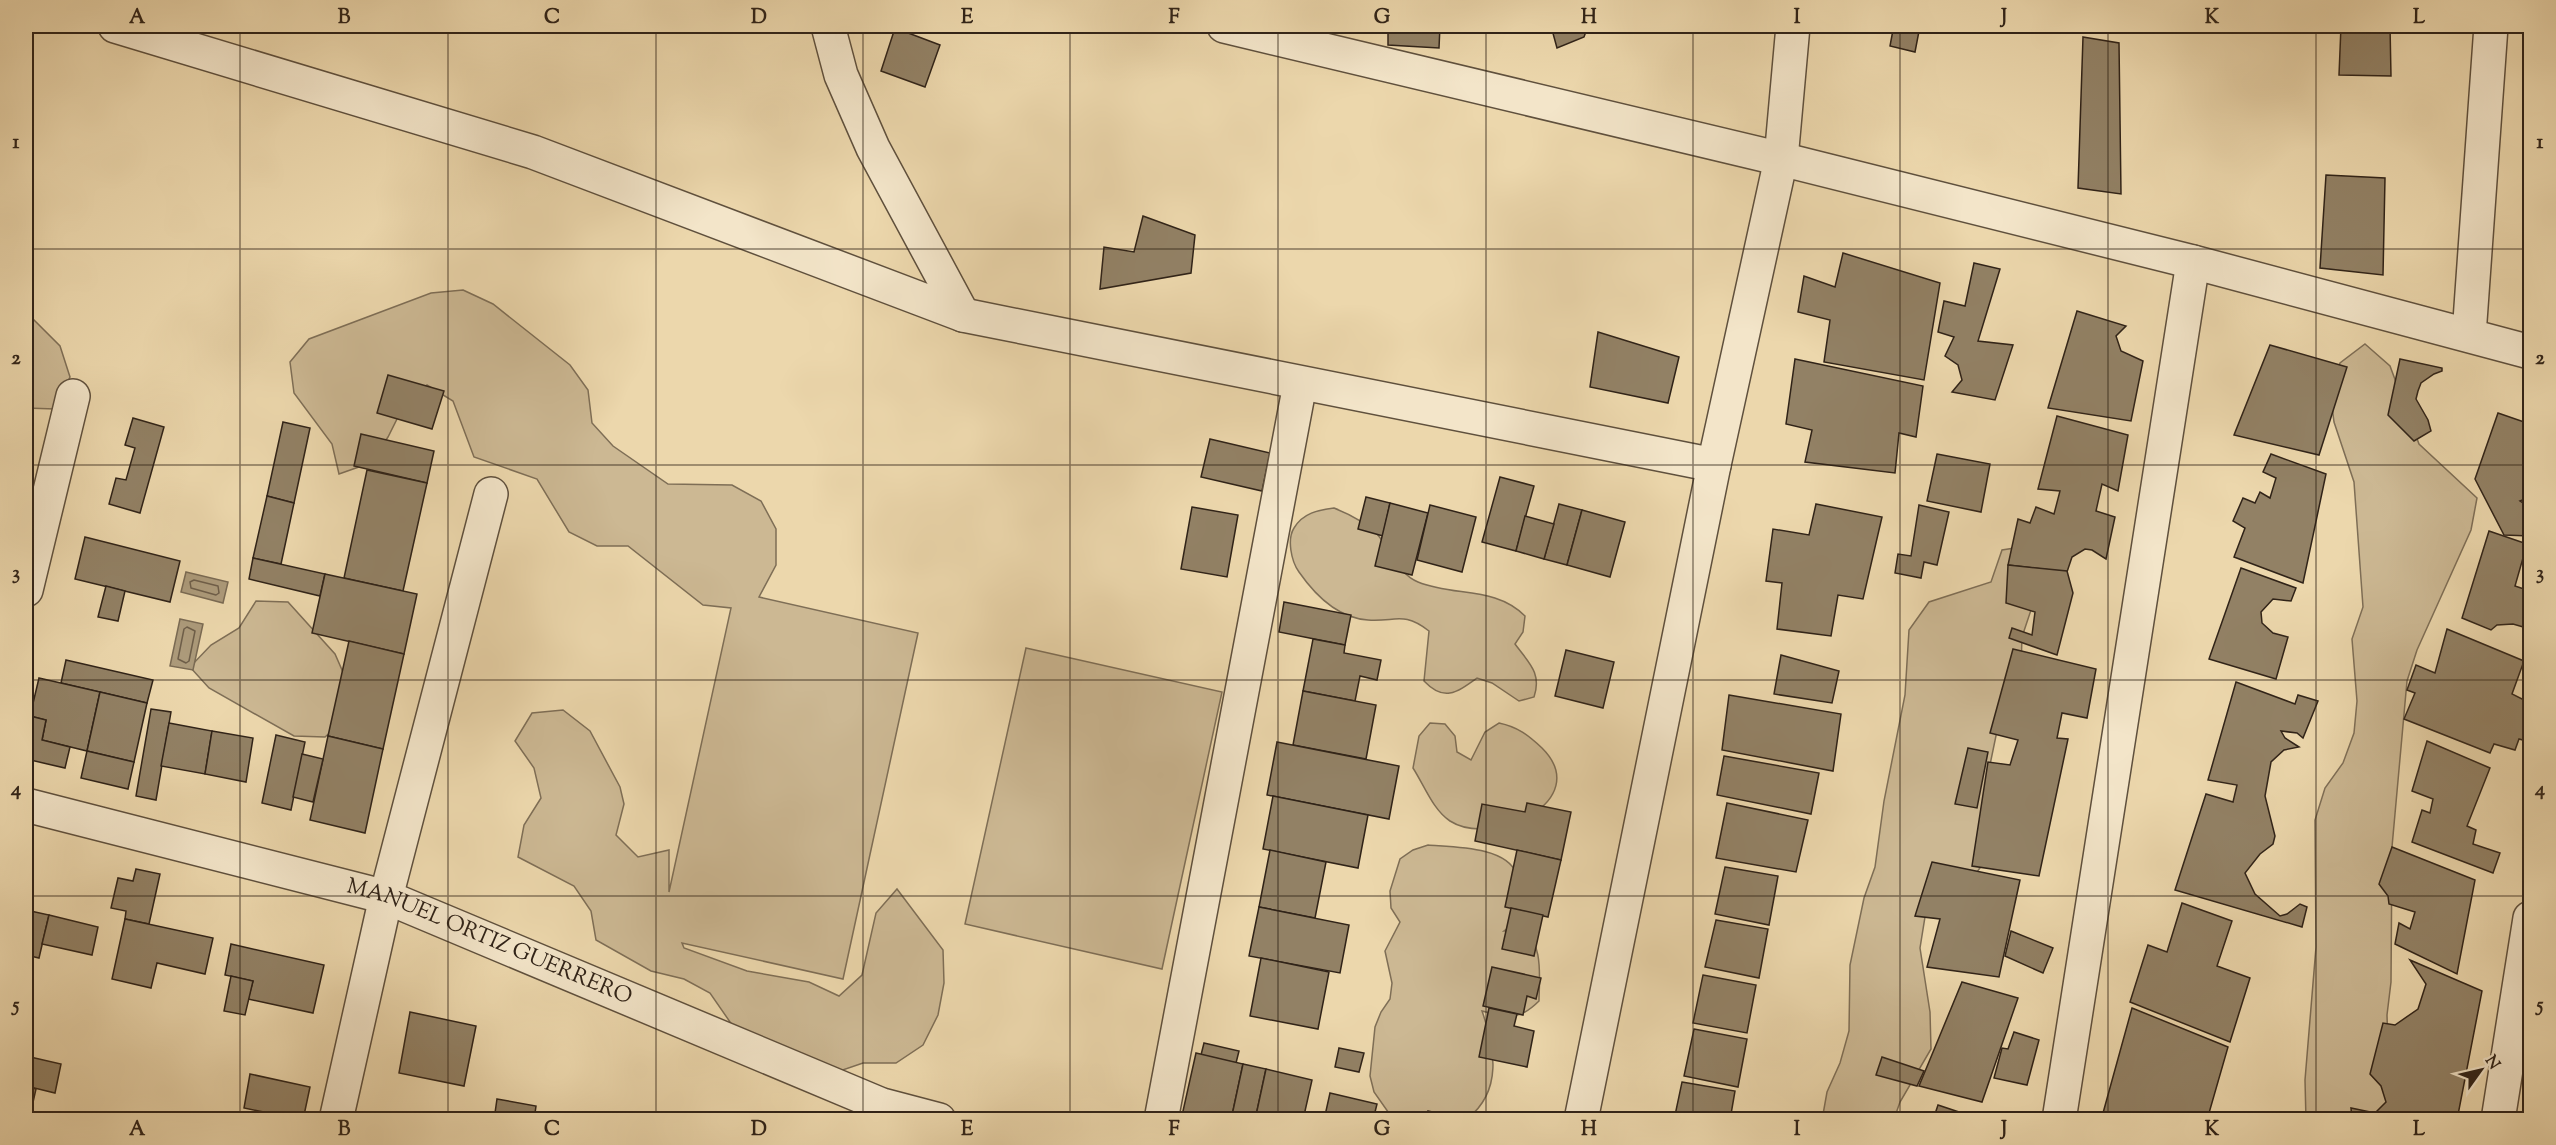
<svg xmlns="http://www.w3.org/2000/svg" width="2556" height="1145" font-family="'Sorts Mill Goudy',serif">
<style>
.green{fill:#ccb893;stroke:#7e6e56;stroke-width:1.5}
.water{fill:#ac9a7a;stroke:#7a6a53;stroke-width:1.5}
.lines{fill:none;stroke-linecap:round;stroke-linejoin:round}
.shore{stroke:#6e5e49;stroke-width:1.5}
.building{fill:#928165;stroke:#302318;stroke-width:1.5}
.minor-casing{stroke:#5f503d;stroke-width:36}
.minor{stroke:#f3e5c9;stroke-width:33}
.grid{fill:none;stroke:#302318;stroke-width:1.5;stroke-opacity:0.55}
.labels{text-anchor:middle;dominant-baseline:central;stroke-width:4.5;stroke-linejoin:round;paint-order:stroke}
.street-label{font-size:22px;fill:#302318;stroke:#f3e5c9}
.neatline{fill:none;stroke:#302318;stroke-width:2}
.grid-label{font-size:20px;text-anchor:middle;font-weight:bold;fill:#302318}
</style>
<rect width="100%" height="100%" fill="#ecd7ac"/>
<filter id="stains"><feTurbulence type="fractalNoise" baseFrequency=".00333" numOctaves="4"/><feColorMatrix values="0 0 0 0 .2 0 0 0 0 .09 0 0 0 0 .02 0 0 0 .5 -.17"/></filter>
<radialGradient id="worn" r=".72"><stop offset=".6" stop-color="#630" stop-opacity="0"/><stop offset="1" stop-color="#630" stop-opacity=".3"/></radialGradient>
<!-- green -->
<g class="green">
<polygon points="463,290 493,304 570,365 588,390 592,423 613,446 668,484 732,485 761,501 776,529 776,565 759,597 918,633 843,979 682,943 684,948 747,971 809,982 839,996 862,975 876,913 897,889 943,950 944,983 938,1015 923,1045 896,1063 863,1063 831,1074 748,1048 710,993 684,979 651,971 596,940 591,911 574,886 518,857 524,825 541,798 534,768 515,741 532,713 563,710 590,731 620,787 624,804 616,835 638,857 669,850 669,892 731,608 703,605 628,546 597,546 569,532 537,479 474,457 453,401 427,385 403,407 388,437 370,463 339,474 332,444 294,393 290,362 309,339 431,293"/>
<polygon points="26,312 60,346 70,377 55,409 26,408"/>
<polygon points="2365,344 2390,366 2419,444 2477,498 2471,530 2417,650 2407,681 2392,847 2391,982 2387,1015 2390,1119 2306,1120 2305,1080 2316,947 2315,820 2325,788 2343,763 2354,733 2357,701 2352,639 2363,607 2354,482 2334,422 2330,390 2340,363"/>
<path d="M1334,508C1349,514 1365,522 1377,534C1391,550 1398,574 1418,582C1455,597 1495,586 1525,616L1523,632L1515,644C1529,663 1542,673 1534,697L1519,701L1492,683L1477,678C1456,693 1444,702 1424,681L1429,631C1403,611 1396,622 1368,620C1337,618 1315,595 1299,572C1291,561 1287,539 1294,528C1303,513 1318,510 1334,508Z"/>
<polygon points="2034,545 2042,577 2022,637 2021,667 1998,726 1985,789 1991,853 1974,876 1925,917 1920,948 1930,1012 1931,1049 1900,1102 1894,1119 1822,1120 1827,1092 1840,1063 1849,1031 1850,965 1864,898 1875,867 1884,801 1905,695 1909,630 1929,602 1991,582 2002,550"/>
<polygon points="256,601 288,602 335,654 349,686 350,715 325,737 294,736 209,688 190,667 211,645 239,628"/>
<polygon points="1026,648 1222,692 1162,969 965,924"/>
<path d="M1430,723L1445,724L1455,736L1457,752L1471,760L1485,732L1499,723C1518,727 1528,735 1542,748C1595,801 1492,848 1450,821C1433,810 1424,785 1413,768L1419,736Z"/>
<path d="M1428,845C1452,847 1508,846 1517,875C1520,888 1516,909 1516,922L1504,931C1508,931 1515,929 1519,930C1545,937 1539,981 1539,1001C1519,1021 1508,1018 1482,1011C1495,1048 1503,1091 1467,1119H1393L1374,1092L1370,1076L1375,1027L1381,1012L1390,999L1392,983L1385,951L1400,922L1391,908L1390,891L1400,859L1413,850Z"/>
</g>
<!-- water -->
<g class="water">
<polygon points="186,572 228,582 223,603 181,592"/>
<polygon points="180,619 203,624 193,670 170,666"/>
</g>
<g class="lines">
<!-- shore -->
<g class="shore">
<polygon points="194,580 218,586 219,593 216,595 191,588 190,582"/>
<polygon points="187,627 195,631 189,661 186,663 178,659 184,629"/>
</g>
</g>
<!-- building -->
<g class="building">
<polygon points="1388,26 1440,26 1439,48 1388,45"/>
<polygon points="1551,26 1588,26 1584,37 1557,48"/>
<polygon points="1875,26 1920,26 1915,52 1890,46 1893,30"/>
<polygon points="2341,26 2390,26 2391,76 2339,75"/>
<polygon points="895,28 940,45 925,87 881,71"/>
<polygon points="2083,37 2119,43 2121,194 2078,188"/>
<polygon points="2326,175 2385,178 2383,275 2320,268"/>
<polygon points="1143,216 1195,235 1191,273 1100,289 1104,247 1134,252"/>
<polygon points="1843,253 1940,283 1924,380 1824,362 1830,320 1798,312 1804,276 1835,287"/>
<polygon points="1974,263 2000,269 1978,341 2013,345 1995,400 1952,392 1962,380 1958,365 1945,356 1954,337 1938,332 1944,301 1965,306"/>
<polygon points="2077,311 2126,326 2116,336 2121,351 2143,361 2131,421 2048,408"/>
<polygon points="1598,332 1679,357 1668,403 1590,387"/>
<polygon points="2270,345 2347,367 2319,455 2234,435"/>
<polygon points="1795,359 1923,386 1916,437 1899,433 1895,473 1805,462 1812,430 1786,424"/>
<polygon points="2400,359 2442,368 2442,371 2434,374 2421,383 2418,391 2416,399 2428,420 2431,431 2414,441 2388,415"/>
<polygon points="388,375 444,391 432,429 377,413"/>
<polygon points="2498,413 2530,424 2530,461 2525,471 2530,497 2520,501 2530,508 2530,536 2504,535 2475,479"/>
<polygon points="2057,416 2128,435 2118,491 2102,484 2096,511 2115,517 2106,559 2092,550 2085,549 2072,557 2067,572 2008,565 2018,519 2030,523 2036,507 2054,514 2060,491 2038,489"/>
<polygon points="133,418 164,427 140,513 109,504 116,478 126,480 135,448 125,445"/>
<polygon points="283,422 310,428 294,503 267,496"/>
<polygon points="361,434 434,451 427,483 354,466"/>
<polygon points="1210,439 1270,453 1262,491 1201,477"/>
<polygon points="1937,454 1990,464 1981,512 1927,501"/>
<polygon points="2271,454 2326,474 2303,583 2234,557 2245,528 2233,521 2243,498 2255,503 2260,492 2270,498 2276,478 2263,472"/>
<polygon points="367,470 427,483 403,591 344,578"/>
<polygon points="1500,477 1534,486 1516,551 1482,542"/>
<polygon points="267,496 294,503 281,564 253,558"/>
<polygon points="1366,497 1390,503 1383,536 1358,529"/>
<polygon points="1390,503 1428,513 1412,575 1375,566"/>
<polygon points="1559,504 1582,510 1567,565 1544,559"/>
<polygon points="1816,504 1882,517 1863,599 1838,595 1831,636 1777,629 1782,583 1766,581 1773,529 1809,535"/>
<polygon points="1430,505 1476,517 1462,572 1417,560"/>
<polygon points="1919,505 1949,512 1937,565 1924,562 1921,578 1895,573 1898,554 1911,556"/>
<polygon points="1192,507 1238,515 1227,577 1181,569"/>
<polygon points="1582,510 1625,522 1610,577 1567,565"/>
<polygon points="1525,516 1554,524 1544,559 1516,551"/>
<polygon points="2489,531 2527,544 2515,586 2530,591 2530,629 2513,624 2497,625 2491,630 2462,618"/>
<polygon points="85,537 180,561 170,602 75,579"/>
<polygon points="253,558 325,574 320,596 249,579"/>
<polygon points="2008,565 2067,571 2073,593 2057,655 2009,638 2012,628 2032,635 2035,612 2006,603"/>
<polygon points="2241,568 2296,588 2291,601 2273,599 2261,612 2262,623 2273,633 2288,637 2276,679 2209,659"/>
<polygon points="325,574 417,594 404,654 312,633"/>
<polygon points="106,586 125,591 118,621 98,617"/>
<polygon points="1284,602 1351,615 1345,645 1279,632"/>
<polygon points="2447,629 2524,661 2512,694 2530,703 2530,742 2519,739 2515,750 2494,744 2490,753 2404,719 2415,693 2407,690 2416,665 2435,673"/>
<polygon points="1313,639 1345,645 1344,653 1381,660 1377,680 1360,676 1355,701 1303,691"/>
<polygon points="349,641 404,654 383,749 328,736"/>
<polygon points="2013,649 2096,669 2087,718 2062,713 2057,738 2068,739 2039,876 1972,866 1988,762 2010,765 2018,740 1990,733"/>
<polygon points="1566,650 1614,662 1603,708 1555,696"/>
<polygon points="1781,655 1839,671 1832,703 1774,694"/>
<polygon points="66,660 153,680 147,703 61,683"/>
<polygon points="39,678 100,692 87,751 42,740 46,720 30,716"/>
<polygon points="2236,682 2295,704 2298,695 2318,701 2303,738 2297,733 2281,731 2285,738 2299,747 2284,750 2271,762 2265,796 2275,836 2273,844 2260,854 2245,873 2255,894 2280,916 2287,914 2300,904 2307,907 2302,927 2175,890 2206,794 2233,802 2237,785 2208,780"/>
<polygon points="1303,691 1376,705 1366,759 1293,745"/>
<polygon points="100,692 147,703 134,762 87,751"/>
<polygon points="1729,695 1841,714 1833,771 1722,750"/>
<polygon points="151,709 171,712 156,800 136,796"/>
<polygon points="30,716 46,720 42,740 70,747 65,768 26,759 26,737"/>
<polygon points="169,723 212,731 205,774 161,766"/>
<polygon points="212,731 253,738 246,782 205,774"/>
<polygon points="276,735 305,742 291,810 262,803"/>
<polygon points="328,736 383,749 365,833 310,820"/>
<polygon points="2427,741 2490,768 2467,826 2476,830 2473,844 2500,853 2493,873 2412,842 2422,810 2430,813 2433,799 2412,791"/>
<polygon points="1277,742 1399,766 1389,819 1267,795"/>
<polygon points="1968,748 1988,752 1977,808 1955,804"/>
<polygon points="87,751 134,762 128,789 81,778"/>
<polygon points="302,754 323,759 313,802 293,797"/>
<polygon points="1724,756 1819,773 1811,814 1717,795"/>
<polygon points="1273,796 1368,815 1358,868 1263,849"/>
<polygon points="1527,803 1571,812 1561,860 1475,841 1482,804 1525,812"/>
<polygon points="1727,803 1808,820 1796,872 1716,858"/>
<polygon points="2392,847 2475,880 2457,974 2395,944 2399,923 2410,929 2415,912 2389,904 2388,896 2379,884"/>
<polygon points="1270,850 1326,862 1315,918 1259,907"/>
<polygon points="1517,850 1561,860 1548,917 1505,907"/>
<polygon points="1932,862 2020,880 1999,977 1927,967 1940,919 1915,916"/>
<polygon points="1725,867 1778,876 1769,925 1715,914"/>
<polygon points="136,869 160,874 149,924 125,919 126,911 111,908 118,878 133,881"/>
<polygon points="2182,903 2232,921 2217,966 2250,978 2230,1042 2130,1002 2148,945 2167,952"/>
<polygon points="1259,907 1349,925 1340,973 1249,956"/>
<polygon points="1511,908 1543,915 1534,956 1502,949"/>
<polygon points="26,910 49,915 39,958 26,955"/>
<polygon points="49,915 98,927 92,955 42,944"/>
<polygon points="125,919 213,938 205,974 157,963 151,988 112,979"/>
<polygon points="1716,920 1768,929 1759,978 1705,967"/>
<polygon points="2011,931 2053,948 2043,973 2005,956"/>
<polygon points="231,944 324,965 313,1013 248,999 253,981 225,975"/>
<polygon points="1261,958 1329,972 1318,1029 1250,1016"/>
<polygon points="2410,960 2482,991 2457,1120 2352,1120 2351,1108 2375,1113 2386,1102 2381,1086 2370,1074 2383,1023 2395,1025 2418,1009 2426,984"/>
<polygon points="1492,967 1541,978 1536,999 1527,996 1523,1015 1483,1006"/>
<polygon points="1703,975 1756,985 1747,1033 1693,1023"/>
<polygon points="231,976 253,981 245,1015 224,1011"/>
<polygon points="1962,982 2018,998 1982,1102 1919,1086"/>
<polygon points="1489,1008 1517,1014 1514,1026 1534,1031 1527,1067 1479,1057"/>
<polygon points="2132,1008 2228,1047 2207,1120 2124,1120 2103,1113"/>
<polygon points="410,1012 476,1026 464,1086 399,1073"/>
<polygon points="1694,1029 1747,1039 1738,1087 1684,1076"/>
<polygon points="2014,1032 2039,1040 2027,1085 1994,1078 2002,1048 2008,1049"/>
<polygon points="1204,1043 1239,1051 1236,1063 1201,1055"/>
<polygon points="1339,1048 1364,1053 1359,1072 1335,1067"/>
<polygon points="1196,1053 1243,1064 1231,1120 1181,1120"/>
<polygon points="26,1056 61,1064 55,1093 26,1086"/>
<polygon points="1882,1057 1924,1071 1917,1086 1876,1075"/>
<polygon points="1243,1064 1266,1069 1255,1120 1231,1120"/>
<polygon points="1266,1069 1312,1080 1303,1120 1255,1120"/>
<polygon points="250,1074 310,1087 303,1120 244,1108"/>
<polygon points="1682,1082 1735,1091 1730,1120 1674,1120"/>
<polygon points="26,1086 36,1089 29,1120 26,1120"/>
<polygon points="1330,1093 1377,1104 1373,1120 1324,1120"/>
<polygon points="497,1099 536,1106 534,1120 494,1120"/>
<polygon points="1938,1105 1983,1120 1933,1120"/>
<polygon points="1428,1111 1455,1117 1454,1120 1426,1120"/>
<polygon points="2018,1115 2040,1118 2040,1120 2017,1120"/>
</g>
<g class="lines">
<!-- minor casing -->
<g class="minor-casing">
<g id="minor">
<polyline points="115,26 533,152 963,315 1714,465"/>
<polyline points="828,26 841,75 873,148 963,315"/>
<polyline points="1224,26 1781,159 2193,262 2530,352"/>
<polyline points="2469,335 2491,26"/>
<polyline points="26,590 73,396"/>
<path id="s1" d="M26,805L386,897L882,1105L939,1120"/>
<polyline points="336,1120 386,897 491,494"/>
<polyline points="1161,1120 1300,384"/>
<polyline points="1581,1120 1714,465 1781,159 1793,26"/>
<polyline points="2059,1120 2193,262"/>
<polyline points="2498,1120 2530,918"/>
</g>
</g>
<!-- minor -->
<use href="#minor" class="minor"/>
</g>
<!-- grid -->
<path class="grid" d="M240,26V1120M448,26V1120M656,26V1120M863,26V1120M1070,26V1120M1278,26V1120M1486,26V1120M1693,26V1120M1900,26V1120M2108,26V1120M2316,26V1120M26,249H2530M26,465H2530M26,680H2530M26,896H2530"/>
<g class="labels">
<!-- street labels -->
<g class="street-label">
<text stroke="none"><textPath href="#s1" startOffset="484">MANUEL ORTIZ GUERRERO</textPath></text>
</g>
</g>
<!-- margin -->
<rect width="2556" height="1145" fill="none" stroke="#ecd7ac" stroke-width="66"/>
<!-- north arrow -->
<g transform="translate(2481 1070) rotate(56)" stroke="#f3e5c9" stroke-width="4.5" paint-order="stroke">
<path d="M0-4.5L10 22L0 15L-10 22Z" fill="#302318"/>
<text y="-9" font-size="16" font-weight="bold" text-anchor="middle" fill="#302318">N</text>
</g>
<rect x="33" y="33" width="2490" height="1079" class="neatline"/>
<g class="grid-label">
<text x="137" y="23">A</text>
<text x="344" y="23">B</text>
<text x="552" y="23">C</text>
<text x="759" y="23">D</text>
<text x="967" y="23">E</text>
<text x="1174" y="23">F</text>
<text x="1382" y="23">G</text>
<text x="1589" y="23">H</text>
<text x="1797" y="23">I</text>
<text x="2004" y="23">J</text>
<text x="2212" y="23">K</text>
<text x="2419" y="23">L</text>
<text x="16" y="148">1</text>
<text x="2540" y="148">1</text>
<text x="16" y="364">2</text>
<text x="2540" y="364">2</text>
<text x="16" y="579">3</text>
<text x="2540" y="579">3</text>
<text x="16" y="795">4</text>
<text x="2540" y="795">4</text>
<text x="16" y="1011">5</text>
<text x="2540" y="1011">5</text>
<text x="137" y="1135">A</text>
<text x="344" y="1135">B</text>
<text x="552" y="1135">C</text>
<text x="759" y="1135">D</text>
<text x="967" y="1135">E</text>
<text x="1174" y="1135">F</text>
<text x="1382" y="1135">G</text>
<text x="1589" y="1135">H</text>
<text x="1797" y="1135">I</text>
<text x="2004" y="1135">J</text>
<text x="2212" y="1135">K</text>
<text x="2419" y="1135">L</text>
</g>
<rect width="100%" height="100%" filter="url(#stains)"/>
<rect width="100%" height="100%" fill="url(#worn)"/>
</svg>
